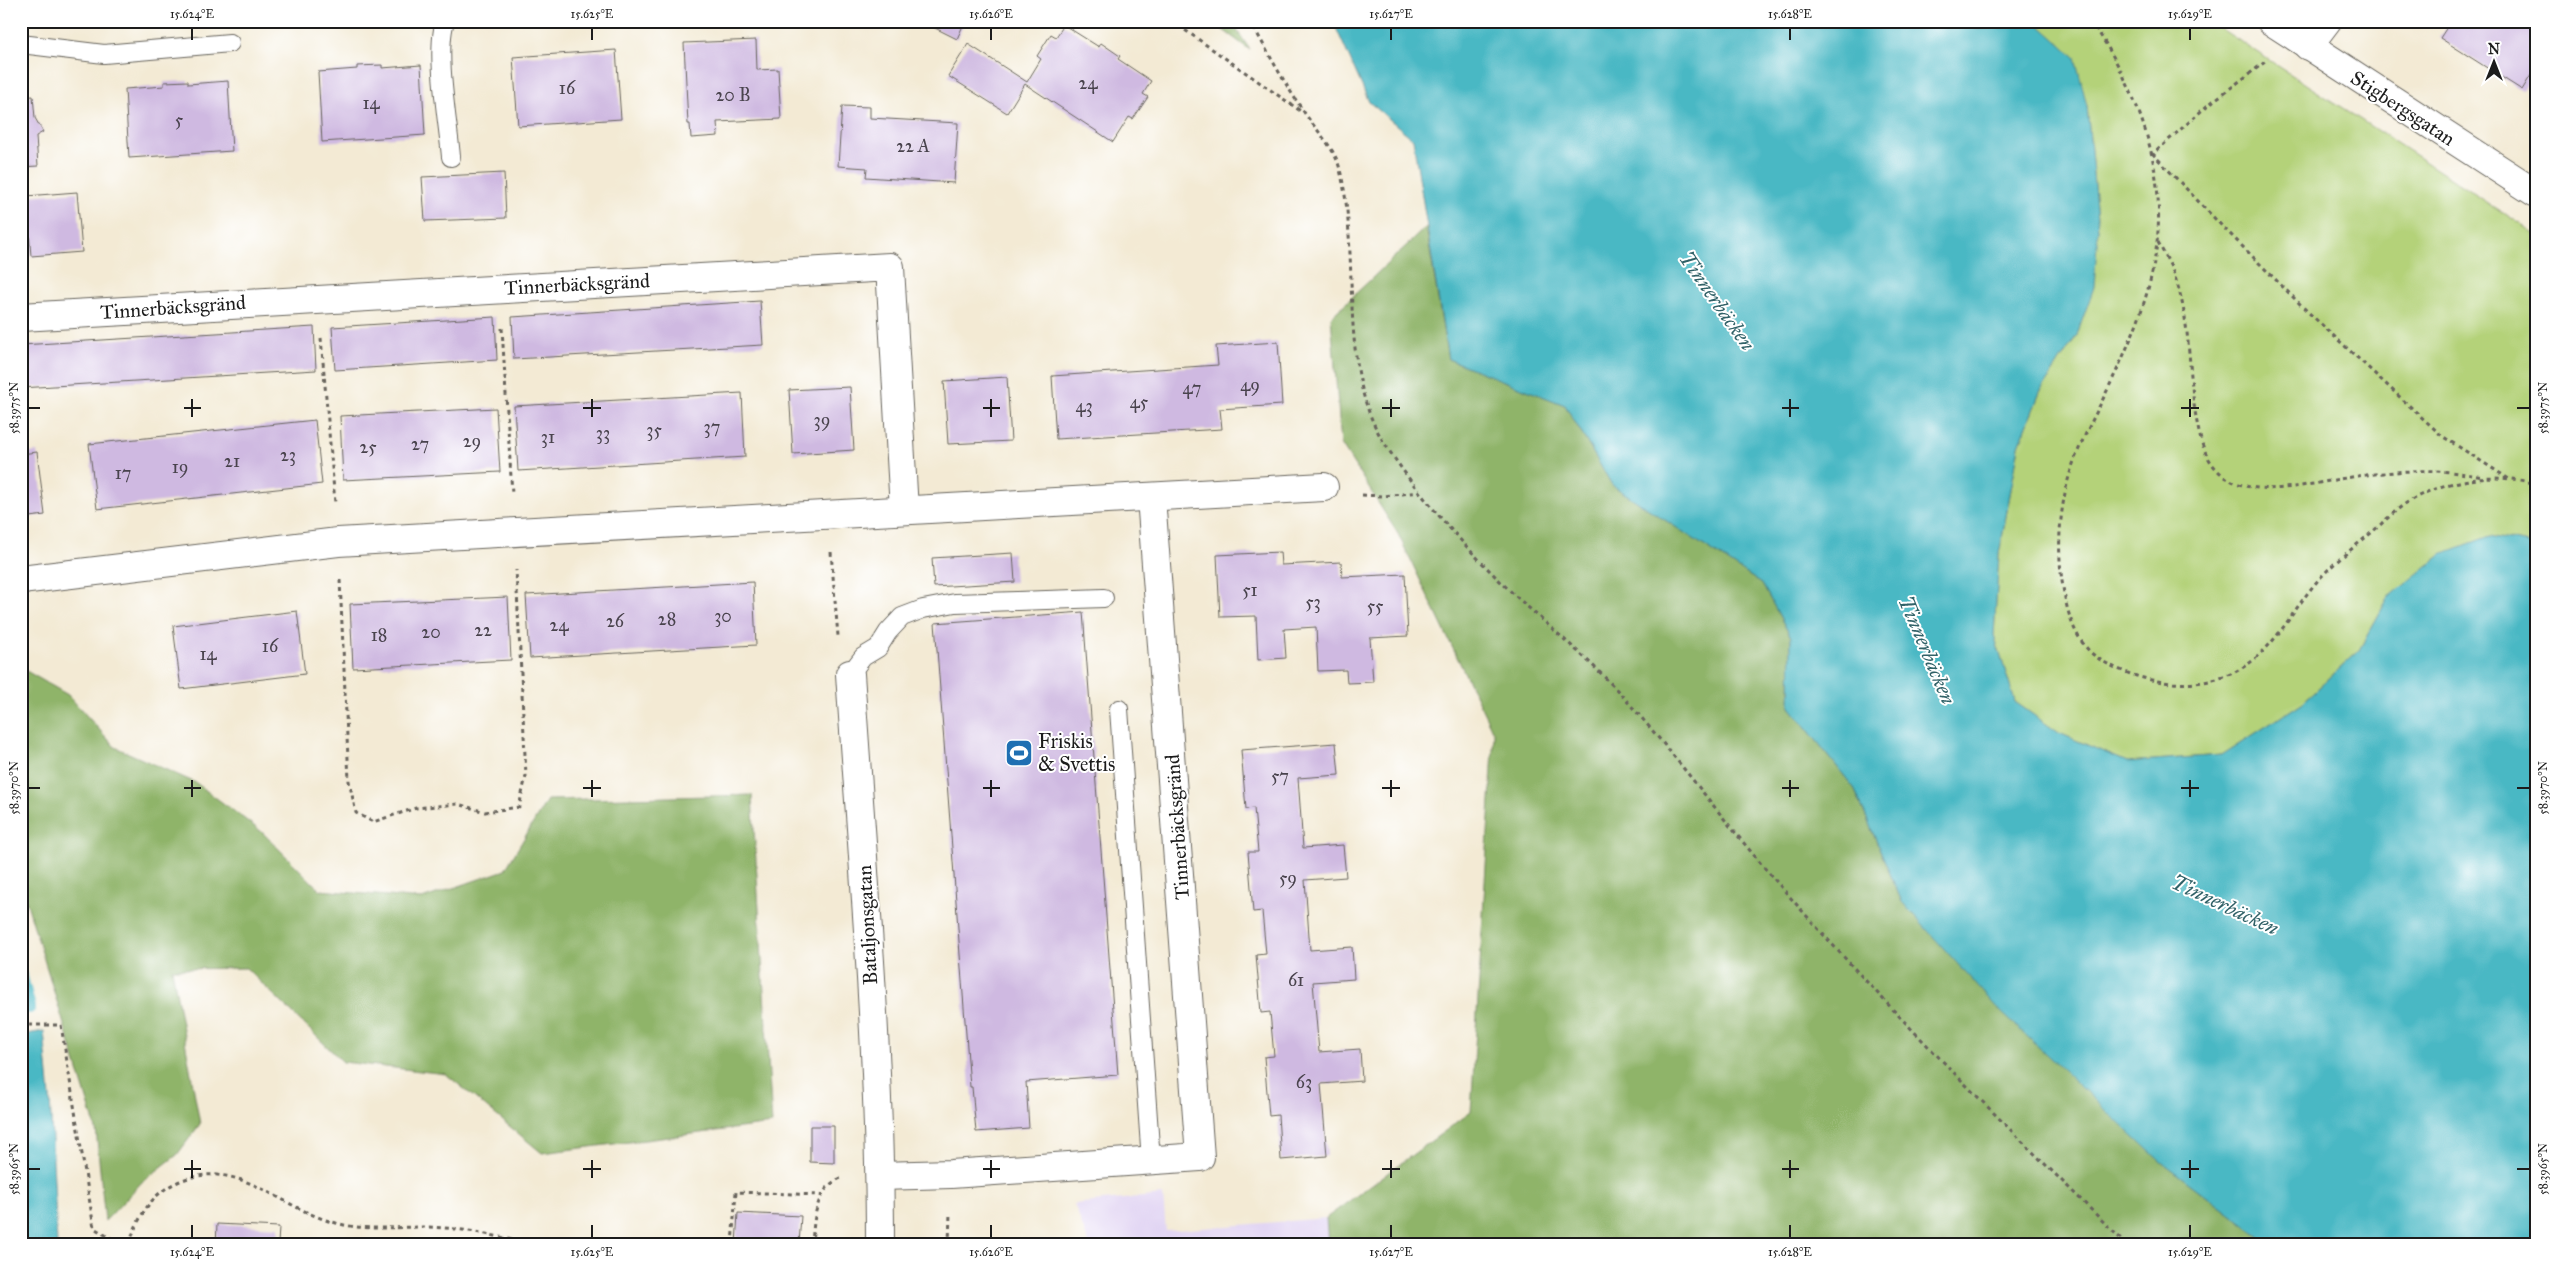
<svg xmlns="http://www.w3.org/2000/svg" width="2557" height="1265" font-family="'IM FELL Great Primer',serif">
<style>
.built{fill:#e1d4f3}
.green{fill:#b4d279;stroke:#68774a}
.forest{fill:#8fb469;stroke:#566842}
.water{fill:#4ab8c4;stroke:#336a70}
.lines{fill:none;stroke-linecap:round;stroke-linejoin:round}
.stream{stroke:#4ab8c4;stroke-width:14}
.building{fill:#cfb9e1}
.lane-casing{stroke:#67645c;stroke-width:20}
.street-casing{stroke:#67645c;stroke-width:30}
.path{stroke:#67645c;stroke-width:3;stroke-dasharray:4 4;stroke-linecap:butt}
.lane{stroke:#fff;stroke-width:18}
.street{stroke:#fff;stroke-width:28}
.ticks{fill:none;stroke:#1c1c1c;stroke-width:2}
.labels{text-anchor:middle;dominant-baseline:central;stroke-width:4;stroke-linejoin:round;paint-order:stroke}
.number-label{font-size:18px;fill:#49434d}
.street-label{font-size:20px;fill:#1c1c1c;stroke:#fff}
.poi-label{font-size:20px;fill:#1c1c1c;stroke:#fff;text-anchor:start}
.water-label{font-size:21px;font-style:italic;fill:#316268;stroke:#fff}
.neatline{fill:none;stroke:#1c1c1c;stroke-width:2}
.ticks-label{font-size:12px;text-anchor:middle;fill:#1c1c1c}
</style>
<rect width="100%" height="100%" fill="#fff"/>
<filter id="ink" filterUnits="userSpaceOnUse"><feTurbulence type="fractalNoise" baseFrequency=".02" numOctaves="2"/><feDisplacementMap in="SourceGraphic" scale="10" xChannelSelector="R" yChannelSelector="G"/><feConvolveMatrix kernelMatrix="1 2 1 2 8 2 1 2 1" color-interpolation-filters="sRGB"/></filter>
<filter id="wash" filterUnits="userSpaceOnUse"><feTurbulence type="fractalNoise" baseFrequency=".0096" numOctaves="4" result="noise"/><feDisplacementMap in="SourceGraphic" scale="20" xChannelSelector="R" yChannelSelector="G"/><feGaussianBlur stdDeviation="1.12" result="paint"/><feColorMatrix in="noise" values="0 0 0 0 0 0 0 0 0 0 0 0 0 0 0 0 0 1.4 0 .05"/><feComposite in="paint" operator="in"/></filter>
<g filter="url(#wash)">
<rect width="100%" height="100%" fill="#f3ead4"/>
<!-- built -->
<polygon class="built" points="1163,1195 1166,1231 1326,1218 1328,1244 1089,1244 1074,1204"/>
<!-- green -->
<polygon class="green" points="1933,21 2209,21 2536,234 2536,546 2490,536 2388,598 2358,652 2302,703 2222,755 2127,762 2059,733 2015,702 1994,635 1999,554 2019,446 2040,392 2077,335 2098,230 2087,106 2038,24 1978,29"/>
<!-- forest -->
<g class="forest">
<polygon points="1211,21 1231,21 1250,50"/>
<polygon points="1426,227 1448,359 1565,405 1612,485 1762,584 1791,637 1790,707 1854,788 1902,902 2160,1161 2270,1244 1328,1244 1326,1218 1471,1112 1494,734 1398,534 1341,444 1331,317"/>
<polygon points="21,668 68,695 115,747 196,783 262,832 320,890 422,899 505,870 547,800 752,795 772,1124 542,1153 446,1074 343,1062 246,968 172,969 200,1124 177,1155 142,1182 105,1221 96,1129 21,884"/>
</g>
<!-- water -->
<g class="water">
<polygon points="1333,21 1933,21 1978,29 2038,24 2075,57 2087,106 2098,230 2094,287 2077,335 2040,392 2019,446 1999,554 1994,635 2015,702 2059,733 2127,762 2222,755 2302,703 2358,652 2388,598 2444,553 2490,536 2536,546 2536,1244 2270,1244 2160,1161 1999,1010 1902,902 1854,788 1790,707 1791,637 1762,584 1612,485 1565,405 1448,359 1413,139 1369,102"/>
<polygon points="44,1031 50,1097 57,1244 21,1244 21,1035"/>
</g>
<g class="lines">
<!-- stream -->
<polyline class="stream" points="21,977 29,1007"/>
</g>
<g id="blocks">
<!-- building -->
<g class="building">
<polygon points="921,21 965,21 957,39"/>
<polygon points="2451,21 2536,21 2536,67 2522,90 2440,38"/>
<polygon points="1064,25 1099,47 1101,43 1120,56 1118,59 1151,81 1143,94 1148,97 1133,119 1129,117 1113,142 1025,84 1007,113 948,76 968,44 1027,82 1041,59 1037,56 1051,34 1056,37"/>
<polygon points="756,40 757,70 778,69 781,119 717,122 718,136 691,138 690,124 688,124 684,43"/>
<polygon points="616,50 621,119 518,126 513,57"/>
<polygon points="382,65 382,68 421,65 425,135 322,142 318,72 357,69 357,66"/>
<polygon points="188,81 188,84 228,81 232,151 129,158 125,89 164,86 164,82"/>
<polygon points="33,96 35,118 43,132 36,136 38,166 21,167 21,97"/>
<polygon points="842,106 870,107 870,118 958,123 954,183 866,177 867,168 838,166"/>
<polygon points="504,173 506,218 425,221 422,177"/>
<polygon points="77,192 82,252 31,256 26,196"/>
<polygon points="760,301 763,345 514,359 512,317"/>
<polygon points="495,317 497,360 335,370 332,327"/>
<polygon points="314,327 316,370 21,388 21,345"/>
<polygon points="1278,342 1282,405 1220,409 1222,429 1056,439 1052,376 1218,365 1216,346"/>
<polygon points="1007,377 1011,441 948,444 944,381"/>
<polygon points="850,387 854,450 793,454 789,390"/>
<polygon points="742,393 745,457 518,471 514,406"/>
<polygon points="496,408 500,472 343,480 340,416"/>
<polygon points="315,420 322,484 97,509 89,444"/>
<polygon points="37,452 45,515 21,518 21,454"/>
<polygon points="1280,552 1281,565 1341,562 1342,577 1405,574 1408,636 1370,638 1373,682 1347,683 1346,670 1318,671 1316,627 1284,629 1286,658 1258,660 1256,616 1220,617 1217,555"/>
<polygon points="1013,553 1015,582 934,587 932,558"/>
<polygon points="753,582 756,645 530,658 526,595"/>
<polygon points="508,597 511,660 353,668 350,604"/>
<polygon points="297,611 305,674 181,689 173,626"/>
<polygon points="1083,612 1118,1075 1026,1082 1029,1128 976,1132 972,1087 970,1087 935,623"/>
<polygon points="1336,743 1339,775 1298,778 1300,805 1303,848 1343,845 1346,877 1305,880 1310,950 1352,947 1354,979 1313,982 1319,1052 1360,1049 1362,1081 1321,1084 1327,1156 1281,1160 1278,1115 1269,1116 1264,1057 1274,1056 1270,1012 1261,1013 1256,955 1266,954 1262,911 1253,912 1248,852 1258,852 1254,808 1246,809 1241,750"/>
<polygon points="810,1126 834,1126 834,1163 810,1162"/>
<polygon points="738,1213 801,1216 799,1244 736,1244"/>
<polygon points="217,1224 279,1227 278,1244 216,1244"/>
</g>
</g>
</g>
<g filter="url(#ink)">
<use href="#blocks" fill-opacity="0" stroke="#67645c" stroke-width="1"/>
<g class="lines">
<!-- lane casing -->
<g class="lane-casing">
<g id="lane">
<path d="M445,21C435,53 448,121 451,157"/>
<polyline points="21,44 104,54 230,43"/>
<polyline points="850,674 863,657 878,648 888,632 902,617 923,609 955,603 1104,598"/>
<polyline points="1119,709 1151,1161"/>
</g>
</g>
<!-- street casing -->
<g class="street-casing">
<g id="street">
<polyline points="2271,21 2536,193"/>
<polyline points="2308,46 2327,21"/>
<polyline points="21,317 890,267 904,510"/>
<polyline points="21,580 338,542 1324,487"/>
<path d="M850,674C863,864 880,1054 880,1244"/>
<polyline points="880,1176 951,1174 1200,1157 1151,497"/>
</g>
</g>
<!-- path -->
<g class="path">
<polyline points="1172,21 1302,112"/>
<path d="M1250,21C1268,52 1285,85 1306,115C1317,131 1333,146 1339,166C1362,251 1336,365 1383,441C1414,490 1456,537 1497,578C1535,616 1579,649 1616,689C1672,750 1721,818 1775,880C1886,1008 2006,1126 2126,1244"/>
<path d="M2091,21C2135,85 2166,164 2157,242C2151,299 2127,350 2102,401C2089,427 2074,455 2067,484C2058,522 2057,560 2065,598C2070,623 2080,649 2104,662C2151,688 2214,695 2257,657C2283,634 2298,602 2321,577C2336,561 2354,547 2371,533C2384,522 2398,507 2413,499C2448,479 2497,472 2536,484"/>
<polyline points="2265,62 2208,105 2153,154 2220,224 2308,312 2442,436 2509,479"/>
<path d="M2158,242C2163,252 2169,262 2173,272C2194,325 2186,385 2201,440C2223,517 2309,481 2366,475C2408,470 2440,468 2482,477"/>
<polyline points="502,328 512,494"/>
<polyline points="321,338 335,503"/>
<polyline points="1362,495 1383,496 1420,492"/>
<polyline points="831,552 838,636"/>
<polyline points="340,580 349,781 356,813 373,822 416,808 458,804 485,812 519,807 526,776 516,570"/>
<polyline points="21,1025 61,1025 94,1228 120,1244"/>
<path d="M129,1244C139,1216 151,1193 180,1181C241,1157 280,1209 336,1223C364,1231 394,1227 423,1227C458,1227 494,1235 528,1244"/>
<polyline points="732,1244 736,1192 821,1195"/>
<path d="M812,1244C814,1219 815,1189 841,1178"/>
<polyline points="949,1244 950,1212"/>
</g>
<!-- lane -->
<use href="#lane" class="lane"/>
<!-- street -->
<use href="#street" class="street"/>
</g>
</g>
<!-- ticks -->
<path class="ticks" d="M192,28V40M592,28V40M991,28V40M1391,28V40M1790,28V40M2190,28V40M192,399V417M592,399V417M991,399V417M1391,399V417M1790,399V417M2190,399V417M28,408H40M184,408H201M583,408H601M983,408H1000M1382,408H1400M1782,408H1799M2181,408H2199M2517,408H2530M192,780V797M592,780V797M991,780V797M1391,780V797M1790,780V797M2190,780V797M28,788H40M184,788H201M583,788H601M983,788H1000M1382,788H1400M1782,788H1799M2181,788H2199M2517,788H2530M192,1160V1178M592,1160V1178M991,1160V1178M1391,1160V1178M1790,1160V1178M2190,1160V1178M28,1169H40M184,1169H201M583,1169H601M983,1169H1000M1382,1169H1400M1782,1169H1799M2181,1169H2199M2517,1169H2530M192,1225V1238M592,1225V1238M991,1225V1238M1391,1225V1238M1790,1225V1238M2190,1225V1238"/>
<!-- icons -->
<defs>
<g id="stadium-square" transform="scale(1.4375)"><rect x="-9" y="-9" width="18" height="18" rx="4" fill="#1f6fb2" stroke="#fff"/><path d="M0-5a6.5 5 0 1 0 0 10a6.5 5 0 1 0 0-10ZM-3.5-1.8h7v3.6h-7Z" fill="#fff"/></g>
</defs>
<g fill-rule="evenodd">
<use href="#stadium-square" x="1019" y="753"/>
</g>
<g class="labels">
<!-- number labels -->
<g class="number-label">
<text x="1088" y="83">24</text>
<text x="567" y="88">16</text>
<text x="733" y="95">20 B</text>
<text x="371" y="103">14</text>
<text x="179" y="120">5</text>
<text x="913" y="146">22 A</text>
<text x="1250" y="385">49</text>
<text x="1192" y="388">47</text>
<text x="1139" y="402">45</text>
<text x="1084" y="406">43</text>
<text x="822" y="420">39</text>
<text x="712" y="427">37</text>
<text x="654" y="430">35</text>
<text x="603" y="433">33</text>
<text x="548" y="437">31</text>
<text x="472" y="441">29</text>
<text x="420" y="444">27</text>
<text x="368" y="447">25</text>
<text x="288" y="455">23</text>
<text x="232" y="461">21</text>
<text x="180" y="467">19</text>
<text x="123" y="473">17</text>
<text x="1250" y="590">51</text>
<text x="1313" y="602">53</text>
<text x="1375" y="606">55</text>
<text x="723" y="616">30</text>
<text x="667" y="619">28</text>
<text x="615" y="621">26</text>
<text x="559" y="625">24</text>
<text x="483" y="630">22</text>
<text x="431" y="632">20</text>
<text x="379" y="635">18</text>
<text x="270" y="646">16</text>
<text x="208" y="654">14</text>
<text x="1280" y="776">57</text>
<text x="1288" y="878">59</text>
<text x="1296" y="980">61</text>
<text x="1304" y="1082">63</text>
</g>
<!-- street labels -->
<g class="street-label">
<text transform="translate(2403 108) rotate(33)">Stigbergsgatan</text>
<text transform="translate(577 284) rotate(-3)">Tinnerbäcksgränd</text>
<text transform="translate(173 307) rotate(-4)">Tinnerbäcksgränd</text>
<text transform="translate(1177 827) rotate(-94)">Tinnerbäcksgränd</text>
<text transform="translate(867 925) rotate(-93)">Bataljonsgatan</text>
</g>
<!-- poi labels -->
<g class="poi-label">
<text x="1038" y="741">Friskis<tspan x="1038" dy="23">&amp; Svettis</tspan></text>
</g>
<!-- water labels -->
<g class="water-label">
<text transform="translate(1717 301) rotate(55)">Tinnerbäcken</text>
<text transform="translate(1927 650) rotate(67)">Tinnerbäcken</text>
<text transform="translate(2225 905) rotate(25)">Tinnerbäcken</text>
</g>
</g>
<!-- margin -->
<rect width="2557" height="1265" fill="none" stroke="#fff" stroke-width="55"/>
<!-- north arrow -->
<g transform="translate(2494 62)" stroke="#ffffff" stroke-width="4" paint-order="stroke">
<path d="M0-4L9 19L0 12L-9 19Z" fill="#1c1c1c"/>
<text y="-8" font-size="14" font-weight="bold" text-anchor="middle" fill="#1c1c1c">N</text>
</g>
<rect x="28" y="28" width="2502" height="1210" class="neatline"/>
<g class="ticks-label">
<text x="192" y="18">15.624°E</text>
<text x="592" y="18">15.625°E</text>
<text x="991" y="18">15.626°E</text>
<text x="1391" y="18">15.627°E</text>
<text x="1790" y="18">15.628°E</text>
<text x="2190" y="18">15.629°E</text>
<text transform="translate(14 408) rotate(-90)" y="4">58.3975°N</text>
<text transform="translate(2543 408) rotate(-90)" y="4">58.3975°N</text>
<text transform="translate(14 788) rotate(-90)" y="4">58.3970°N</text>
<text transform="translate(2543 788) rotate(-90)" y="4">58.3970°N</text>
<text transform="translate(14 1169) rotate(-90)" y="4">58.3965°N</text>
<text transform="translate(2543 1169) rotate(-90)" y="4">58.3965°N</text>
<text x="192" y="1256">15.624°E</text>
<text x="592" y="1256">15.625°E</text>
<text x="991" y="1256">15.626°E</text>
<text x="1391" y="1256">15.627°E</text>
<text x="1790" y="1256">15.628°E</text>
<text x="2190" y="1256">15.629°E</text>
</g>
</svg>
